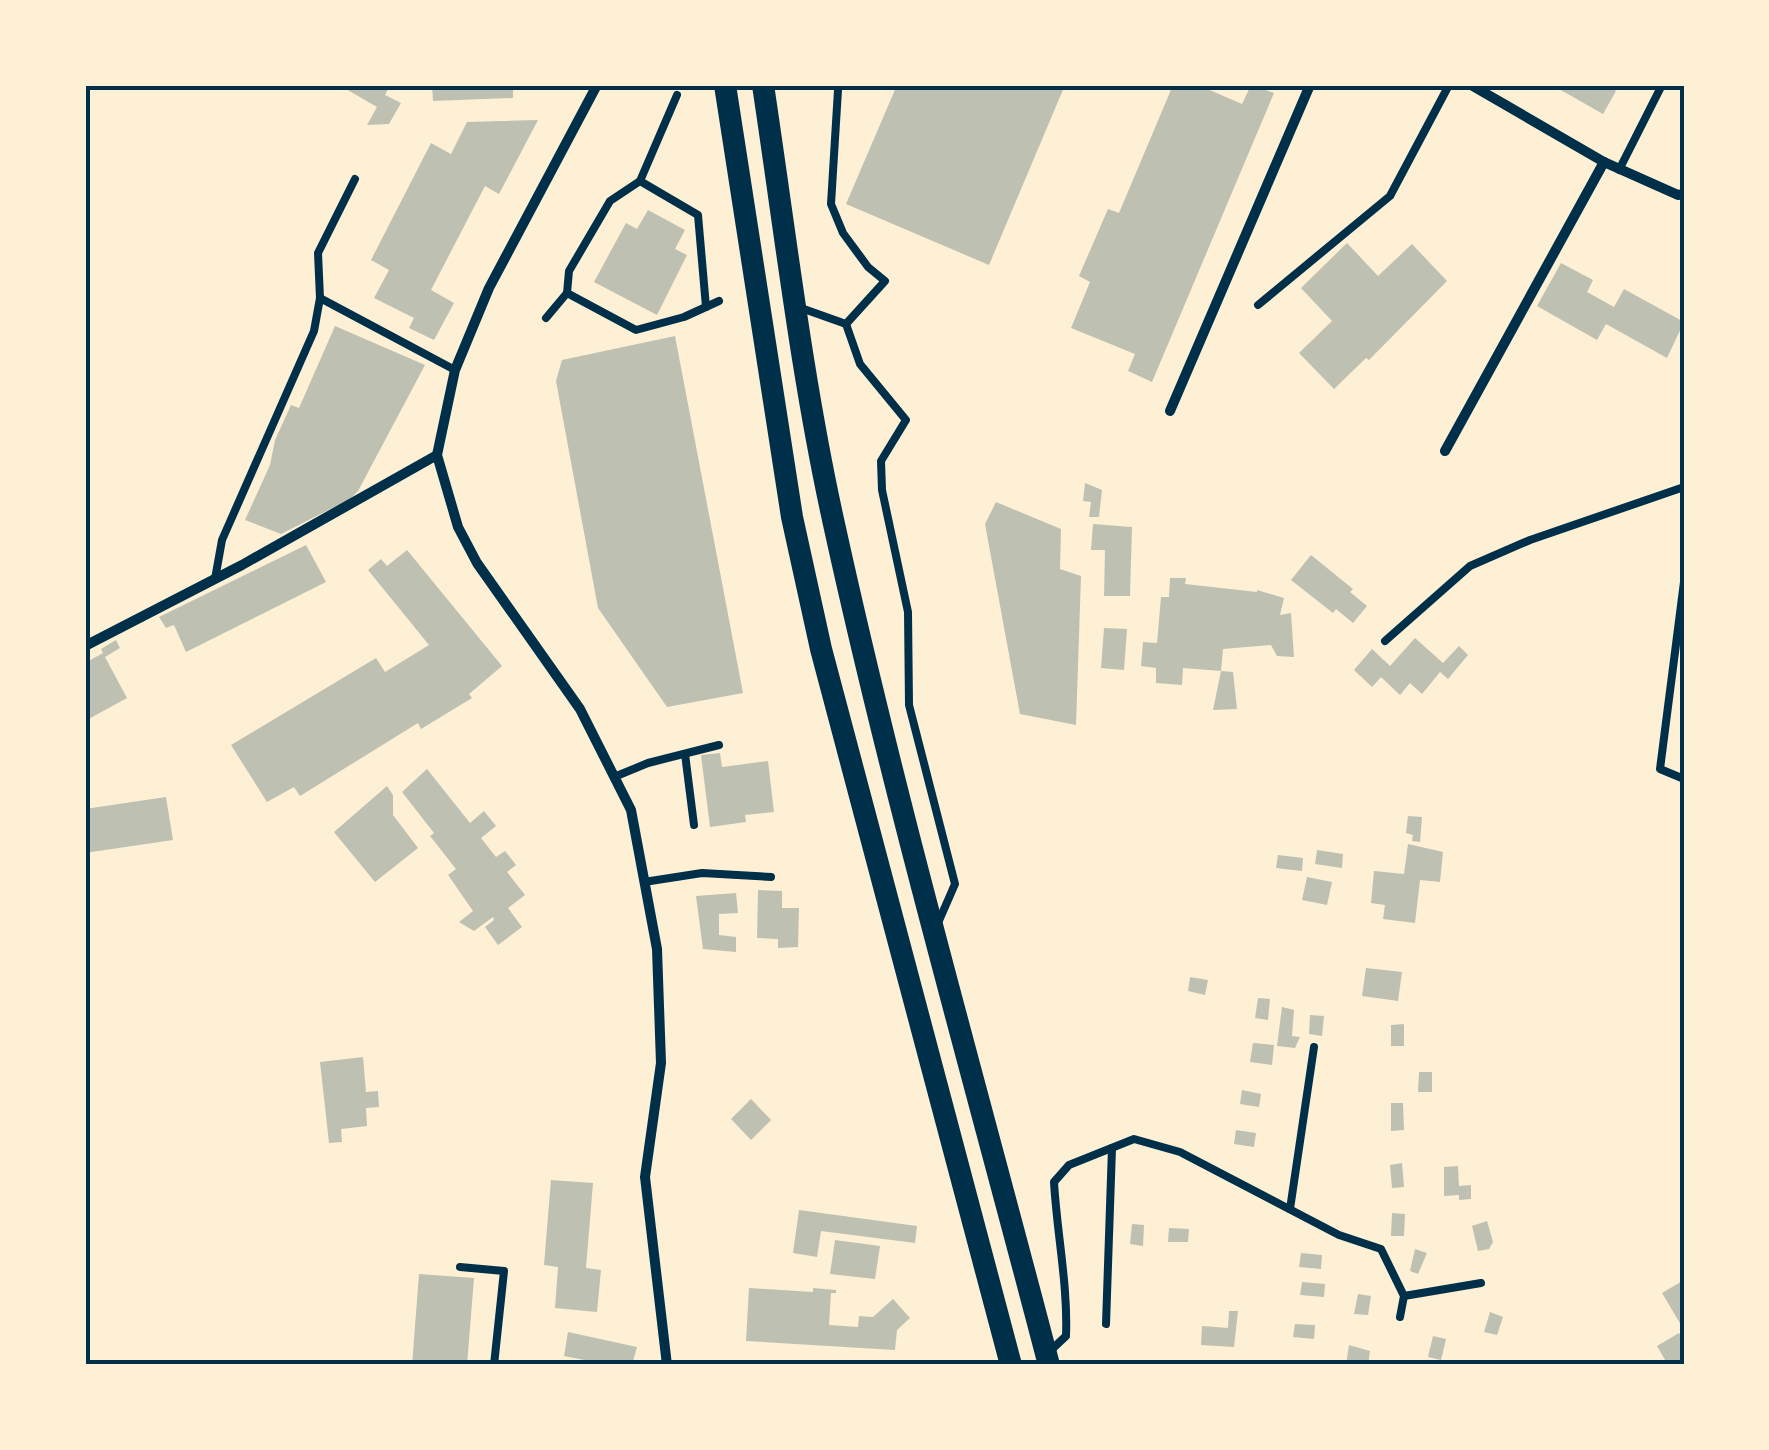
<svg xmlns="http://www.w3.org/2000/svg" width="1769" height="1450" font-family="'Asap Condensed',sans-serif">
<style>
.building{fill:#bec0b2}
.lines{fill:none;stroke-linecap:round;stroke-linejoin:round}
.service{stroke:#003049;stroke-width:8}
.minor{stroke:#003049;stroke-width:10}
.primary{stroke:#003049;stroke-width:22}
.neatline{fill:none;stroke:#003049;stroke-width:4}
</style>
<rect width="100%" height="100%" fill="#fdf0d5"/>
<!-- building -->
<g class="building">
<polygon points="348,85 390,85 385,95 401,103 389,124 367,125 377,107 346,89"/>
<polygon points="432,85 513,85 513,98 433,101"/>
<polygon points="897,85 1065,85 989,265 846,204"/>
<polygon points="1173,85 1198,85 1242,104 1251,85 1274,93 1152,382 1128,371 1135,354 1071,328 1090,282 1079,276 1108,209 1119,213"/>
<polygon points="1561,85 1615,85 1613,89 1616,91 1603,114 1559,89"/>
<polygon points="538,120 499,194 485,186 431,290 454,303 434,340 409,328 414,318 374,298 389,270 371,260 431,143 451,154 467,122"/>
<polygon points="648,210 685,230 675,249 687,255 657,315 594,282 626,223 637,229"/>
<polygon points="1347,243 1378,276 1412,244 1447,281 1369,360 1366,358 1334,389 1299,353 1332,321 1301,288"/>
<polygon points="1561,263 1593,280 1587,292 1614,307 1624,289 1684,322 1667,358 1606,324 1597,340 1537,306"/>
<polygon points="335,326 425,365 358,491 350,499 281,534 245,520 270,465 275,440 291,405 299,408"/>
<polygon points="675,336 743,693 667,707 598,608 556,381 562,360"/>
<polygon points="1085,483 1102,490 1099,517 1089,517 1091,502 1083,501"/>
<polygon points="996,502 1061,529 1060,569 1081,576 1076,725 1020,714 985,524"/>
<polygon points="1093,524 1132,527 1130,596 1104,596 1105,550 1091,550"/>
<polygon points="306,545 326,582 186,652 174,625 166,628 159,617"/>
<polygon points="407,550 502,666 469,694 472,698 421,729 418,723 300,796 294,787 267,802 231,745 376,658 385,672 429,645 368,570 381,559 387,566"/>
<polygon points="1311,555 1353,589 1350,592 1367,606 1353,623 1336,609 1333,613 1291,580"/>
<polygon points="1170,578 1186,578 1185,584 1257,592 1257,590 1284,598 1280,615 1291,613 1294,657 1277,656 1271,645 1223,649 1221,671 1183,668 1182,685 1156,683 1156,668 1141,666 1143,642 1157,643 1161,597 1169,597"/>
<polygon points="1104,628 1127,629 1124,670 1101,668"/>
<polygon points="1415,638 1443,663 1459,646 1468,655 1448,679 1440,672 1422,694 1410,683 1400,695 1381,677 1372,687 1354,670 1372,649 1390,666"/>
<polygon points="116,640 120,648 105,657 127,698 85,721 85,663 103,653 101,649"/>
<polygon points="1221,671 1233,672 1237,709 1213,710"/>
<polygon points="720,753 722,767 768,761 774,812 745,815 746,822 710,827 701,755"/>
<polygon points="427,769 470,823 484,811 496,826 481,838 496,857 505,851 516,865 507,872 525,895 508,908 522,927 498,945 485,927 494,920 493,917 474,931 459,922 473,911 448,875 456,869 430,836 434,833 402,792"/>
<polygon points="387,786 393,795 393,815 418,848 375,882 334,832"/>
<polygon points="166,797 173,840 85,853 85,809"/>
<polygon points="1408,816 1422,817 1420,842 1412,841 1413,835 1406,833"/>
<polygon points="1408,844 1443,852 1440,882 1420,880 1415,923 1383,919 1385,905 1371,903 1374,871 1404,874"/>
<polygon points="1317,850 1343,854 1342,868 1315,864"/>
<polygon points="1278,855 1303,858 1302,871 1276,868"/>
<polygon points="1307,877 1332,882 1327,905 1302,900"/>
<polygon points="758,890 782,891 782,908 799,908 798,947 778,948 778,939 757,938"/>
<polygon points="736,893 738,913 719,914 719,935 736,937 736,952 703,949 696,896"/>
<polygon points="1366,968 1402,972 1398,1001 1362,996"/>
<polygon points="1190,977 1208,980 1205,995 1188,991"/>
<polygon points="1258,998 1270,999 1268,1020 1255,1018"/>
<polygon points="1282,1007 1294,1010 1292,1036 1300,1037 1295,1048 1277,1046"/>
<polygon points="1310,1015 1324,1016 1322,1036 1309,1034"/>
<polygon points="1404,1024 1404,1046 1391,1046 1391,1025"/>
<polygon points="1253,1043 1274,1045 1272,1065 1250,1062"/>
<polygon points="363,1057 366,1092 378,1091 379,1107 366,1108 367,1126 341,1129 342,1142 329,1143 320,1062"/>
<polygon points="1419,1072 1432,1072 1432,1092 1418,1092"/>
<polygon points="1242,1090 1261,1094 1259,1107 1240,1104"/>
<polygon points="751,1099 771,1120 751,1140 731,1119"/>
<polygon points="1391,1103 1403,1103 1404,1130 1391,1131"/>
<polygon points="1236,1130 1256,1133 1254,1147 1234,1144"/>
<polygon points="1402,1163 1404,1187 1392,1188 1390,1165"/>
<polygon points="1458,1166 1459,1186 1471,1185 1471,1199 1459,1200 1459,1195 1444,1196 1444,1167"/>
<polygon points="551,1180 593,1183 586,1268 601,1270 597,1312 555,1308 558,1267 544,1265"/>
<polygon points="799,1210 917,1226 915,1243 821,1231 817,1257 793,1253"/>
<polygon points="1392,1213 1405,1214 1404,1236 1391,1236"/>
<polygon points="1487,1221 1493,1242 1489,1249 1478,1251 1472,1226"/>
<polygon points="1132,1224 1144,1225 1143,1246 1130,1244"/>
<polygon points="1169,1228 1189,1229 1188,1242 1168,1242"/>
<polygon points="835,1240 880,1246 875,1279 830,1274"/>
<polygon points="1415,1249 1427,1253 1418,1274 1410,1271"/>
<polygon points="1301,1253 1322,1255 1321,1269 1299,1267"/>
<polygon points="419,1274 474,1278 467,1365 412,1365"/>
<polygon points="1684,1280 1684,1330 1662,1293"/>
<polygon points="1302,1282 1325,1284 1324,1297 1300,1295"/>
<polygon points="749,1288 813,1292 813,1288 836,1290 836,1293 831,1293 829,1325 858,1327 859,1316 873,1317 893,1299 910,1318 897,1330 895,1350 746,1341"/>
<polygon points="1358,1294 1371,1296 1368,1315 1354,1314"/>
<polygon points="1229,1311 1238,1311 1234,1347 1201,1345 1202,1326 1228,1328"/>
<polygon points="1490,1312 1503,1317 1497,1335 1484,1332"/>
<polygon points="1295,1324 1315,1325 1314,1339 1293,1337"/>
<polygon points="568,1332 637,1347 632,1365 610,1365 564,1356"/>
<polygon points="1679,1333 1684,1341 1684,1365 1668,1365 1657,1346"/>
<polygon points="1433,1336 1446,1339 1441,1360 1428,1357"/>
<polygon points="1349,1345 1370,1351 1368,1365 1346,1365"/>
</g>
<g class="lines">
<!-- service -->
<g class="service">
<polyline points="677,95 640,181 610,201 569,271 567,293 636,330 684,317 719,301"/>
<polyline points="1619,170 1662,85"/>
<polyline points="355,179 318,253 320,298 455,370"/>
<polyline points="640,181 698,215 706,307"/>
<polyline points="1258,305 1390,196 1449,85"/>
<polyline points="801,308 846,324 885,281 868,267 843,233 831,204 838,90"/>
<polyline points="546,318 567,293"/>
<polyline points="846,324 860,364 906,420 881,461 882,490 908,612 909,705 955,884 938,923"/>
<polyline points="215,579 222,540 314,331 320,298"/>
<polyline points="1684,582 1660,769 1684,779"/>
<polyline points="1385,641 1470,566 1530,540 1684,487"/>
<polyline points="685,754 694,825"/>
<polyline points="614,777 648,763 719,745"/>
<polyline points="644,882 702,873 771,877"/>
<polyline points="1290,1209 1314,1047"/>
<polyline points="460,1267 504,1271 494,1365"/>
<polyline points="1404,1296 1481,1283"/>
<polyline points="1106,1324 1112,1148"/>
<path d="M1050,1351L1066,1336C1068,1285 1057,1234 1054,1182L1069,1165L1134,1139L1180,1152L1339,1235L1381,1249L1404,1296L1400,1317"/>
</g>
<!-- minor -->
<g class="minor">
<polyline points="597,85 489,288 455,370 437,455 458,527 477,563 580,709 631,810 657,949 661,1063 645,1177 667,1365"/>
<polyline points="1471,85 1604,162 1678,195 1684,194"/>
<polyline points="1170,411 1310,85"/>
<polyline points="1445,451 1604,162"/>
<polyline points="85,646 242,565 437,455"/>
</g>
<!-- primary -->
<g class="primary">
<polyline points="725,85 792,517 821,649 1011,1365"/>
<path d="M763,85C785,231 802,380 834,524C896,807 976,1085 1049,1365"/>
</g>
</g>
<!-- border -->
<rect width="1769" height="1450" fill="none" stroke="#fdf0d5" stroke-width="175"/>
<rect x="88" y="88" width="1594" height="1274" class="neatline"/>
</svg>
